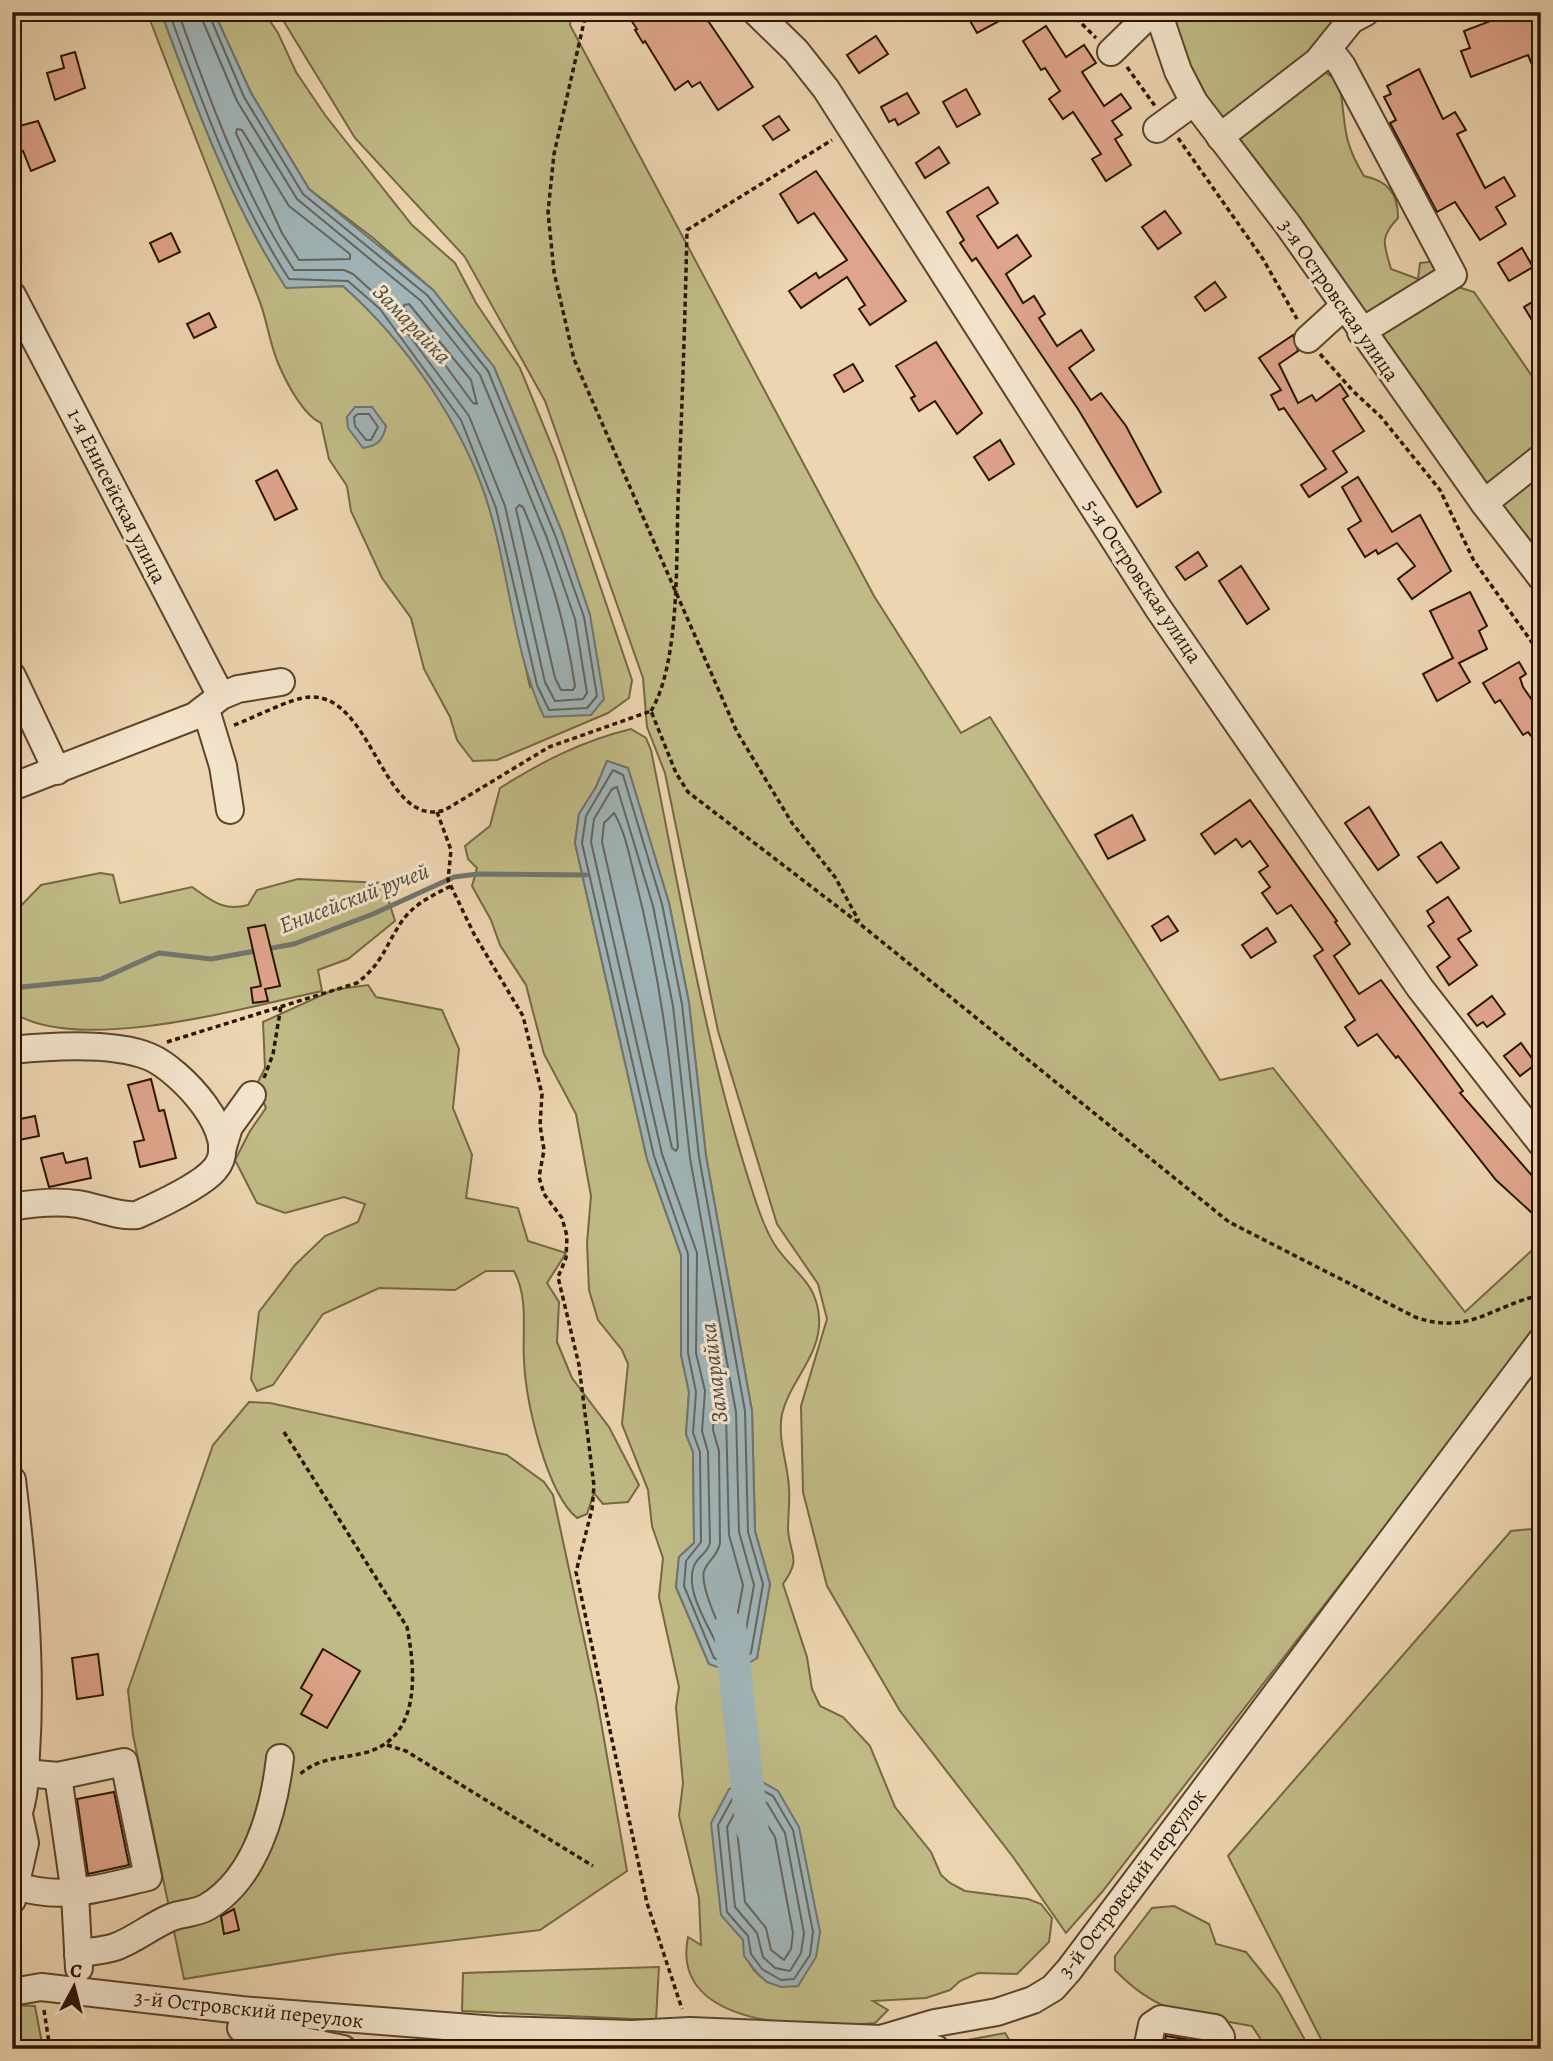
<svg xmlns="http://www.w3.org/2000/svg" width="1553" height="2061" font-family="Alegreya,serif">
<style>
.green{fill:#c0bb86;stroke:#766843;stroke-width:2;fill-rule:evenodd}
.water{fill:#a0b5b9;stroke:#71756f;stroke-width:2}
.lines{fill:none;stroke-linecap:round;stroke-linejoin:round}
.shore{stroke:#66655c;stroke-width:2}
.stream{stroke:#71756f;stroke-width:5}
.river{stroke:#a0b5b9;stroke-width:33}
.building{fill:#dfa58c;stroke:#2b1500;stroke-width:2}
.minor-casing{stroke:#5c452c;stroke-width:30}
.path{stroke:#2b1500;stroke-width:3.5;stroke-dasharray:5 3.5;stroke-linecap:butt}
.minor{stroke:#f3e4cc;stroke-width:26}
.labels{text-anchor:middle;dominant-baseline:central;stroke-width:6;stroke-linejoin:round;paint-order:stroke}
.street-label{font-size:21px;fill:#2b1500;stroke:#f3e4cc}
.water-label{font-size:23px;font-style:italic;fill:#544d41;stroke:#f3e4cc}
</style>
<rect width="100%" height="100%" fill="#edd5b1"/>
<filter id="stains"><feTurbulence type="fractalNoise" baseFrequency=".00286" numOctaves="4"/><feColorMatrix values="0 0 0 0 .2 0 0 0 0 .09 0 0 0 0 .02 0 0 0 .5 -.17"/></filter>
<radialGradient id="worn" r=".72"><stop offset=".6" stop-color="#630" stop-opacity="0"/><stop offset="1" stop-color="#630" stop-opacity=".3"/></radialGradient>
<!-- green -->
<g class="green">
<path d="M147,12H161C196,107 231,203 286,287L343,286C408,343 465,427 490,510C507,568 517,629 530,687L590,615L562,532L494,367L433,290L373,238L309,189L251,93L214,12H264L278,33L296,72L325,115L412,225L455,263L476,303L520,368L556,456L632,680L629,698L608,713L497,760L473,761L457,740L450,717L424,669L411,618L382,578L351,511L347,486L329,459L321,423C303,415 286,382 278,363C269,342 267,318 258,297C221,202 183,107 147,12Z"/>
<polygon points="278,12 572,12 570,25 874,596 961,733 990,717 1220,1080 1273,1068 1465,1312 1541,1242 1541,1325 1102,1892 1066,1933 1013,1857 900,1711 827,1586 803,1492 801,1406 827,1319 818,1284 777,1224 718,1031 665,773 647,727 643,678 545,401 465,257 355,138"/>
<polygon points="1164,12 1336,12 1339,17 1330,36 1224,123 1208,111"/>
<path d="M1325,72L1339,82C1347,124 1340,137 1364,176C1388,181 1398,193 1398,218C1379,238 1384,244 1391,269L1418,279L1420,263L1438,261L1440,276L1360,317L1238,151L1240,137Z"/>
<polygon points="1455,286 1474,292 1541,389 1541,562 1380,345 1383,331"/>
<path d="M631,729L646,738L651,750C681,898 706,1050 753,1193C758,1209 765,1228 773,1242C790,1271 816,1279 819,1317C822,1355 790,1380 782,1414C777,1440 788,1463 789,1488C790,1502 788,1516 788,1530C790,1557 802,1557 783,1584L807,1657L812,1689L820,1706L843,1717L870,1746L895,1807L931,1852L941,1875L950,1883L965,1891L1028,1899L1041,1904L1052,1918L1049,1942L1017,1974L978,1973L960,1981L950,1990L926,1998L873,2001L888,2010L875,2023C817,2029 669,2030 688,1937L701,1945L699,1898L679,1816L683,1783L676,1707L679,1687L659,1597L663,1558L652,1526L648,1490L622,1424L628,1364L622,1350L598,1320L589,1290L587,1243L591,1196L576,1114L544,1054L526,985L500,945L491,920L472,886L477,868L468,859L465,846L490,826L500,788C543,761 582,741 631,729ZM607,761L628,768L669,903L689,1003L706,1156L752,1411L755,1531L770,1584L757,1658L709,1664L676,1587L679,1557L694,1543L693,1452L686,1434L689,1392L681,1355V1255L647,1159L575,843L579,814L596,787ZM815,1910L820,1932L798,1986C766,1988 746,1972 743,1940Z"/>
<path d="M100,873L113,875L120,903L192,887C212,901 224,912 248,905L257,890L298,879L383,883L395,921L348,959L318,970L322,991C245,1007 79,1056 12,1012V915L41,885Z"/>
<path d="M368,985L376,997L442,1010L459,1049L453,1108L472,1155L466,1198L518,1208L528,1241L566,1253L547,1283L559,1302L557,1342L572,1378L609,1427L639,1485L628,1502L603,1504L594,1493L587,1514L577,1518C546,1492 526,1402 524,1361C522,1331 529,1299 514,1271H486L455,1290L379,1288L323,1314L273,1385L257,1391L251,1379L259,1312L295,1265L325,1236L358,1222L365,1204L344,1197L285,1213L257,1203L235,1160L250,1131L266,1108L256,1086L265,1068L263,1022L333,990Z"/>
<polygon points="249,1402 270,1403 507,1455 544,1482 553,1495 597,1699 627,1871 540,1930 338,1954 184,1979 133,1735 128,1690 213,1445"/>
<polygon points="1541,1528 1541,2049 1326,2049 1228,1856 1511,1531"/>
<path d="M1174,1906L1209,1924L1216,1944L1246,1952L1279,1993L1306,2042L1305,2049H1259L1260,2038L1252,2026C1193,2015 1159,2016 1115,1970V1956L1152,1908Z"/>
<polygon points="659,1967 656,2020 462,2011 463,1973"/>
<polygon points="15,2005 35,2006 43,2049 15,2049 12,2033"/>
<polygon points="1005,2033 1015,2049 964,2049 968,2040"/>
</g>
<!-- water -->
<g class="water">
<path d="M161,12H214L251,93L309,189L433,290L494,367L562,532L590,615L604,699L591,715L544,717C514,653 510,579 490,511C466,428 407,343 343,286L286,288C231,203 196,107 161,12Z"/>
<path d="M355,407H372L386,426C383,440 378,446 363,448L348,428L347,417Z"/>
<polygon points="607,761 628,768 669,903 689,1003 706,1156 752,1411 755,1531 770,1584 757,1658 733,1673 709,1664 676,1587 679,1557 694,1543 693,1452 686,1434 689,1392 681,1355 681,1255 647,1159 575,843 579,814 596,787"/>
<polygon points="761,1781 778,1791 799,1827 820,1932 816,1957 798,1986 781,1987 767,1982 758,1974 744,1956 743,1940 721,1915 711,1823 729,1789"/>
</g>
<g class="lines">
<!-- shore -->
<g class="shore">
<path d="M169,12C202,103 236,197 289,279L348,281L380,309L461,420L496,508L537,685L549,710L587,708L597,696L584,617L555,535L488,371L427,295L303,194L244,97L208,12"/>
<path d="M178,12C210,100 242,191 294,270H344L353,274L386,304L469,416L505,506L545,682L555,701L583,699L587,693L575,619L547,538L480,375L421,301L297,199L237,101L199,12"/>
<polygon points="237,129 242,130 289,206 350,254 350,259 299,260 282,233 236,133"/>
<polygon points="409,304 471,380 477,404 473,403 404,309 404,305"/>
<polygon points="358,414 369,414 378,427 371,440 366,440 355,426 354,417"/>
<path d="M519,505L523,507C549,568 565,620 575,686L573,690H561L555,678L516,509Z"/>
<polygon points="613,770 623,775 662,904 682,1004 699,1157 745,1411 748,1532 763,1584 751,1653 732,1665 714,1658 684,1586 686,1561 701,1542 700,1452 693,1433 696,1392 688,1353 688,1254 654,1156 582,843 586,816"/>
<path d="M617,787L653,906L673,1006L690,1158L736,1412L739,1532L754,1585L743,1647L731,1655L720,1651C710,1628 684,1591 694,1566C698,1556 707,1554 710,1543L708,1452L702,1431L705,1391L696,1353L697,1253L662,1154L591,842L594,819L612,789Z"/>
<path d="M614,813C625,831 630,858 635,878C658,967 671,1056 678,1147L676,1151L672,1148L602,842L604,823Z"/>
<path d="M719,1391L726,1414L729,1535L743,1585L733,1639L730,1642C720,1633 700,1585 704,1571C708,1560 718,1556 720,1543L719,1451L713,1430L715,1394Z"/>
<polygon points="760,1789 773,1796 793,1830 813,1932 810,1955 794,1979 781,1980 762,1969 751,1954 748,1936 727,1912 718,1825 734,1796"/>
<polygon points="759,1798 767,1803 785,1833 804,1933 801,1953 790,1971 775,1968 763,1957 757,1933 735,1907 727,1827 740,1803"/>
<polygon points="757,1809 775,1837 793,1933 791,1949 784,1960 771,1950 766,1928 745,1902 737,1830 747,1812"/>
</g>
<!-- stream -->
<polyline class="stream" points="12,988 101,979 159,953 211,959 294,944 373,914 454,877 478,874 586,875"/>
<!-- river -->
<polyline class="river" points="730,1628 752,1828"/>
</g>
<!-- building -->
<g class="building">
<polygon points="643,12 702,12 753,87 718,110 700,82 692,87 688,81 675,90 645,41 643,43 635,30 637,29 631,20"/>
<polygon points="965,12 1016,12 977,33"/>
<polygon points="1494,12 1541,12 1541,86 1528,55 1471,77 1461,51 1470,48 1464,31 1496,19"/>
<polygon points="1046,26 1066,57 1084,45 1096,63 1082,72 1104,106 1121,94 1131,108 1112,121 1122,135 1115,139 1131,165 1106,181 1092,159 1101,154 1073,112 1063,119 1049,99 1060,91 1045,68 1041,70 1023,41"/>
<polygon points="876,36 888,54 859,73 847,55"/>
<polygon points="75,52 85,88 55,100 47,73 64,68 61,56"/>
<polygon points="1419,69 1443,119 1455,112 1466,130 1457,134 1485,188 1504,177 1515,196 1496,207 1506,224 1480,240 1455,202 1437,212 1390,123 1396,120 1384,97 1391,94 1387,86"/>
<polygon points="966,89 980,114 957,127 943,102"/>
<polygon points="907,93 919,113 898,125 895,119 889,122 881,107"/>
<polygon points="779,116 789,130 773,140 763,126"/>
<polygon points="38,121 55,161 31,171 23,151 12,155 12,128"/>
<polygon points="939,147 949,163 925,178 916,163"/>
<polygon points="816,171 906,301 870,325 859,309 865,305 847,277 801,308 789,291 816,273 819,278 847,260 814,213 798,223 780,194"/>
<polygon points="988,187 998,203 977,216 998,248 1017,235 1031,256 1006,274 1023,303 1034,296 1045,314 1039,318 1057,346 1081,330 1094,350 1069,368 1091,400 1101,393 1126,426 1161,492 1137,507 1078,409 976,258 972,261 960,243 964,240 947,212"/>
<polygon points="1165,211 1181,233 1158,249 1142,227"/>
<polygon points="171,233 180,252 159,262 150,243"/>
<polygon points="1522,248 1533,267 1509,281 1498,263"/>
<polygon points="1215,282 1226,297 1205,311 1195,297"/>
<polygon points="1541,297 1541,335 1524,307"/>
<polygon points="209,313 216,327 194,338 187,324"/>
<polygon points="1293,335 1298,351 1279,364 1298,403 1312,395 1316,401 1340,384 1348,396 1343,399 1364,431 1333,451 1347,472 1309,497 1301,485 1326,469 1284,408 1279,410 1271,395 1281,390 1259,358"/>
<polygon points="936,342 982,413 957,434 935,401 919,411 911,398 915,396 896,366"/>
<polygon points="853,364 863,381 844,392 834,375"/>
<polygon points="1000,440 1014,464 989,480 974,457"/>
<polygon points="277,470 297,509 275,520 256,481"/>
<polygon points="1358,477 1392,532 1420,515 1451,571 1412,599 1398,579 1415,566 1397,543 1378,554 1376,550 1365,557 1348,529 1361,521 1342,487"/>
<polygon points="1198,552 1207,566 1185,580 1176,567"/>
<polygon points="1241,566 1269,609 1247,624 1219,581"/>
<polygon points="1470,592 1487,626 1479,631 1487,649 1459,663 1470,682 1437,701 1423,674 1453,658 1430,611"/>
<polygon points="1519,662 1526,674 1520,678 1523,687 1541,713 1541,748 1528,732 1523,735 1500,700 1495,703 1483,683"/>
<polygon points="1250,800 1337,921 1335,922 1350,944 1334,956 1359,994 1381,980 1463,1091 1460,1093 1541,1186 1541,1204 1532,1213 1496,1180 1398,1056 1396,1058 1377,1034 1358,1046 1345,1027 1355,1020 1314,956 1323,950 1291,905 1277,914 1262,893 1270,887 1259,872 1268,866 1250,841 1242,847 1236,839 1215,854 1201,834"/>
<polygon points="1369,807 1399,855 1378,870 1345,823"/>
<polygon points="1132,815 1145,840 1108,859 1095,835"/>
<polygon points="1441,842 1459,868 1437,883 1418,857"/>
<polygon points="1448,897 1471,931 1458,939 1477,965 1449,985 1437,967 1450,957 1428,926 1434,922 1427,911"/>
<polygon points="1168,916 1178,931 1161,941 1152,926"/>
<polygon points="265,925 280,986 265,989 268,1001 253,1003 251,988 261,986 248,928"/>
<polygon points="1267,928 1276,942 1251,958 1242,945"/>
<polygon points="1492,996 1505,1014 1487,1027 1483,1022 1477,1026 1468,1014"/>
<polygon points="1521,1043 1536,1064 1520,1076 1504,1056"/>
<polygon points="151,1079 159,1111 164,1110 176,1158 140,1167 134,1142 144,1140 128,1085"/>
<polygon points="35,1116 39,1136 19,1140 15,1120"/>
<polygon points="63,1153 66,1163 87,1158 91,1178 49,1187 41,1158"/>
<polygon points="323,1649 360,1671 327,1728 301,1714 312,1695 301,1688"/>
<polygon points="98,1654 103,1695 77,1699 72,1658"/>
<polygon points="114,1792 129,1865 88,1874 77,1799"/>
<polygon points="234,1909 239,1930 224,1934 221,1916"/>
<polygon points="1166,2036 1205,2042 1204,2049 1163,2049"/>
</g>
<g class="lines">
<!-- minor casing -->
<g class="minor-casing">
<g id="minor">
<polyline points="756,12 796,51 826,89 1158,608 1420,988 1541,1143"/>
<polyline points="1158,12 1178,71 1194,102 1288,225 1484,503 1541,577"/>
<polyline points="1329,49 1342,66 1453,275 1361,332"/>
<polyline points="1111,52 1152,12"/>
<polyline points="1157,129 1194,102"/>
<polyline points="1220,137 1318,61 1351,20 1366,12"/>
<polyline points="12,295 221,696"/>
<polyline points="1308,339 1343,307"/>
<polyline points="1484,503 1541,458"/>
<polyline points="12,676 57,771"/>
<polyline points="206,710 223,766 230,810"/>
<polyline points="12,787 195,716 221,696 238,689 281,682"/>
<path d="M12,1050C51,1046 114,1042 150,1057C179,1069 244,1136 215,1169C202,1185 157,1206 137,1215C117,1217 98,1207 78,1204C56,1201 34,1203 12,1207"/>
<polyline points="222,1150 229,1127 252,1095"/>
<path d="M12,1480C23,1571 32,1662 26,1754C25,1778 25,1806 12,1827"/>
<polyline points="58,1776 75,1894 79,1968"/>
<path d="M16,1886C64,1901 101,1888 148,1877L124,1762L58,1776L25,1773"/>
<polyline points="12,1900 25,1843 19,1815"/>
<path d="M78,1954C90,1951 103,1951 115,1947C135,1940 152,1925 172,1917C183,1913 197,1913 207,1907C256,1878 274,1811 280,1758"/>
<polyline points="12,1992 41,1987 241,2010 496,2030 632,2034 690,2031 881,2039 935,2023 997,2012 1033,2000 1053,1988 1069,1970 1541,1341"/>
<polyline points="241,2028 343,2049"/>
<polyline points="886,2040 936,2049"/>
<polyline points="1147,2049 1152,2025 1161,2019 1215,2028 1221,2037 1220,2049"/>
</g>
</g>
<!-- path -->
<g class="path">
<polyline points="592,12 584,22 554,154 548,212 554,272 574,359 737,732 792,823 835,877 859,921"/>
<polyline points="1070,12 1096,38"/>
<polyline points="1127,67 1155,106"/>
<polyline points="1178,138 1263,259 1297,319"/>
<polyline points="1320,354 1353,391 1381,417 1440,490 1474,561 1541,655"/>
<path d="M651,711C680,663 676,558 678,501C682,411 685,320 687,230L832,140"/>
<path d="M234,725C254,718 290,698 310,697C373,694 383,830 445,810L549,747L651,711L676,773L688,792L860,924L1229,1222L1415,1317C1469,1336 1491,1306 1541,1295"/>
<polyline points="437,812 451,850 448,880 474,934 523,1016 542,1094 540,1125 544,1150 539,1177 544,1194 562,1218 567,1236 566,1258 558,1277 579,1365 594,1486 592,1509 576,1572 647,1903 682,2009"/>
<path d="M167,1042L357,983C383,963 385,946 402,921C414,904 433,895 451,886"/>
<polyline points="264,1078 273,1054 281,1006"/>
<path d="M284,1432L407,1627C416,1673 421,1739 364,1753C340,1759 319,1757 299,1775"/>
<polyline points="387,1745 406,1751 593,1866"/>
<polyline points="44,2010 50,2049"/>
</g>
<!-- minor -->
<use href="#minor" class="minor"/>
</g>
<g class="labels">
<!-- street labels -->
<g class="street-label">
<text transform="translate(1339 300) rotate(55)">3-я Островская улица</text>
<text transform="translate(117 496) rotate(63)">1-я Енисейская улица</text>
<text transform="translate(1143 581) rotate(56)">5-я Островская улица</text>
<text transform="translate(1132 1883) rotate(-53)">3-й Островский переулок</text>
<text transform="translate(249 2009) rotate(6)">3-й Островский переулок</text>
</g>
<!-- water labels -->
<g class="water-label">
<text transform="translate(412 324) rotate(46)">Замарайка</text>
<text transform="translate(354 898) rotate(-21)">Енисейский ручей</text>
<text transform="translate(714 1373) rotate(-97)">Замарайка</text>
</g>
</g>
<!-- margin -->
<rect width="1553" height="2061" fill="none" stroke="#edd5b1" stroke-width="42"/>
<rect x="14" y="14" width="1525" height="2033" fill="none" stroke="#2b1500" stroke-width="3.5"/>
<rect x="21" y="21" width="1511" height="2019" fill="none" stroke="#2b1500" stroke-width="2"/>
<!-- north arrow -->
<g transform="translate(74 1987) rotate(7)" stroke="#f3e4cc" stroke-width="5" paint-order="stroke">
<path d="M0-5L12 26L0 18L-12 26Z" fill="#2b1500"/>
<text y="-10" font-size="19" font-weight="bold" text-anchor="middle" fill="#2b1500">С</text>
</g>
<rect width="100%" height="100%" filter="url(#stains)"/>
<rect width="100%" height="100%" fill="url(#worn)"/>
</svg>
